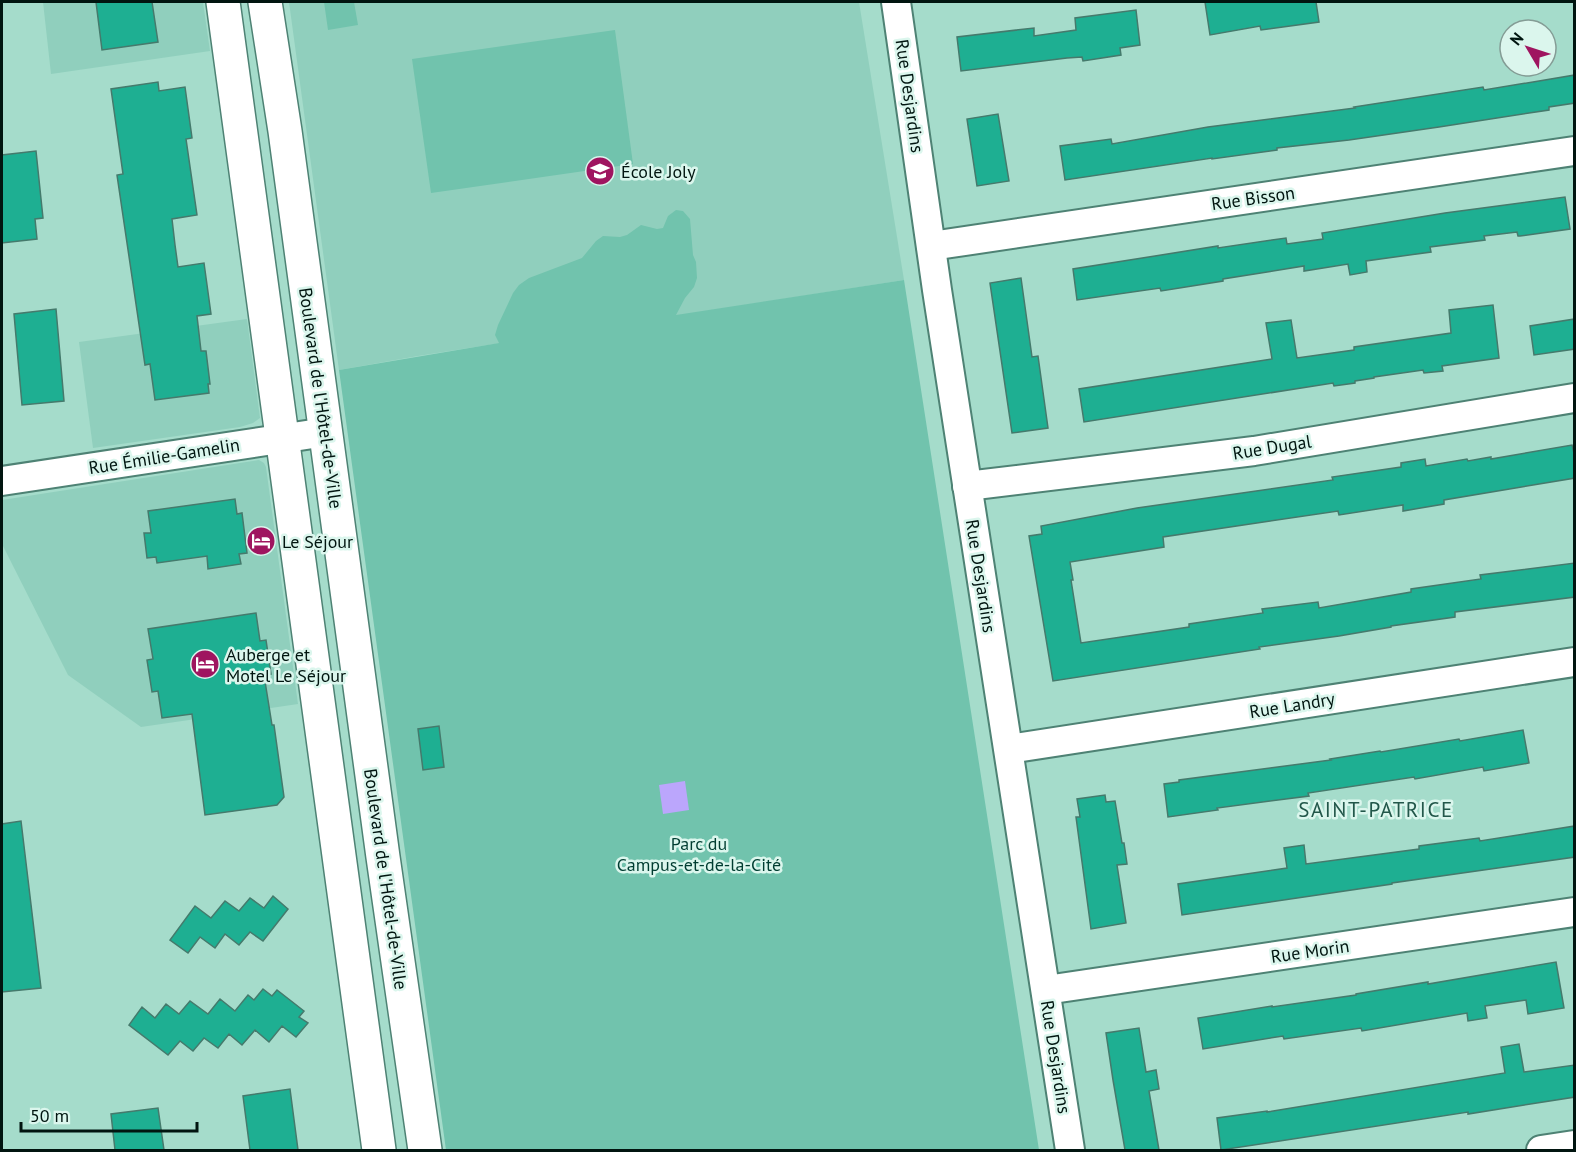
<svg xmlns="http://www.w3.org/2000/svg" width="1576" height="1152" font-family="'PT Sans',sans-serif">
<style>
.built{fill:#90cfbd}
.green{fill:#71c3ad}
.water{fill:#bba6fc}
.building{fill:#1eaf92;stroke:#457a6c;stroke-width:1.5}
.lines{fill:none;stroke-linecap:round;stroke-linejoin:round}
.minor-casing{stroke:#4e8274;stroke-width:32}
.major-casing{stroke:#4e8274;stroke-width:36}
.minor{stroke:#fff;stroke-width:28}
.major{stroke:#fff;stroke-width:33}
.labels{text-anchor:middle;dominant-baseline:central;stroke-width:5;stroke-linejoin:round;paint-order:stroke}
.street-label{font-size:18px;fill:#011510;stroke:#dbf6ed}
.poi-label{font-size:18px;fill:#011510;stroke:#dbf6ed;text-anchor:start}
.park-label{font-size:18px;fill:#003d31;stroke:#dbf6ed}
.quarter-label{font-size:21px;letter-spacing:1.5px;fill:#22574a;stroke:#dbf6ed}
</style>
<rect width="100%" height="100%" fill="#a5dccb"/>
<!-- built -->
<g class="built">
<polygon points="43,2 203,2 210,51 51,74"/>
<polygon points="289,2 859,2 904,280 418,356 339,370"/>
<polygon points="247,319 260,418 253,423 240,427 93,448 79,342"/>
<polygon points="259,460 264,463 266,467 298,704 141,727 68,675 2,544 2,500"/>
</g>
<!-- green -->
<g class="green">
<polygon points="324,2 354,2 358,25 328,30"/>
<polygon points="615,30 633,164 431,193 412,59"/>
<polygon points="676,210 683,211 690,219 693,255 696,262 697,278 694,287 685,298 676,315 904,280 1039,1150 446,1150 339,370 499,343 495,335 498,325 513,293 519,285 529,278 582,258 596,241 603,236 620,237 627,235 641,225 657,229 663,228 668,216"/>
</g>
<!-- water -->
<polygon class="water" points="685,781 689,810 663,814 659,785"/>
<!-- building -->
<g class="building">
<polygon points="96,2 152,2 158,42 102,50"/>
<polygon points="1205,2 1316,2 1319,22 1261,30 1260,26 1210,35"/>
<polygon points="1136,10 1140,45 1120,48 1121,55 1083,61 1082,57 1067,58 961,71 957,37 1034,28 1034,36 1076,30 1075,18"/>
<polygon points="1575,75 1575,103 1549,107 1549,110 1439,127 1349,140 1277,148 1277,150 1212,159 1212,158 1065,180 1060,146 1111,139 1112,144 1208,127 1355,108 1354,107 1483,87 1484,90"/>
<polygon points="158,82 159,91 185,87 192,138 186,139 197,215 172,219 175,245 178,267 204,263 211,314 197,316 201,351 206,351 210,384 208,384 209,393 155,400 150,364 145,365 117,175 123,174 111,89"/>
<polygon points="998,114 1009,181 977,186 967,119"/>
<polygon points="36,151 43,218 35,219 37,239 2,243 2,155"/>
<polygon points="1565,197 1570,229 1520,236 1518,236 1517,232 1484,236 1485,240 1430,247 1431,252 1366,261 1367,272 1350,275 1348,264 1304,271 1304,266 1223,279 1223,281 1161,291 1160,288 1077,300 1073,269 1218,246 1218,248 1286,238 1287,244 1323,239 1322,233 1445,213"/>
<polygon points="1021,278 1032,357 1038,356 1048,428 1012,433 990,283"/>
<polygon points="1493,305 1499,358 1442,366 1443,371 1424,373 1423,370 1374,377 1374,378 1355,381 1355,383 1334,386 1333,383 1084,422 1079,389 1272,359 1266,323 1291,320 1297,358 1354,350 1354,347 1451,333 1449,310"/>
<polygon points="56,309 64,401 22,405 14,314"/>
<polygon points="1575,319 1575,349 1534,355 1530,326"/>
<polygon points="1572,445 1575,457 1575,478 1444,500 1444,504 1403,511 1403,505 1339,515 1338,511 1163,537 1164,547 1070,562 1073,580 1071,580 1081,643 1189,627 1189,624 1263,613 1262,609 1318,602 1319,608 1411,592 1411,589 1481,579 1480,575 1575,563 1575,597 1455,612 1455,617 1391,626 1391,627 1339,636 1259,647 1260,649 1053,681 1029,536 1042,534 1041,526 1137,508 1333,480 1332,477 1401,467 1401,463 1425,459 1426,466 1467,459 1468,461 1491,457 1491,459"/>
<polygon points="235,499 237,514 242,513 247,553 239,554 241,564 208,569 207,556 157,563 156,557 147,558 144,533 151,533 148,511"/>
<polygon points="256,613 260,641 266,640 271,674 264,675 272,725 274,725 284,797 277,805 205,815 192,714 162,718 158,691 152,692 147,660 153,659 148,629"/>
<polygon points="439,726 444,767 423,770 418,729"/>
<polygon points="1523,730 1529,763 1484,771 1483,767 1415,779 1414,777 1308,793 1309,796 1217,808 1218,810 1168,817 1164,784 1179,782 1179,780 1331,760 1330,759 1380,751 1381,752 1459,739 1460,741"/>
<polygon points="1105,795 1106,802 1115,801 1122,843 1124,843 1127,864 1117,865 1126,923 1091,929 1076,817 1080,817 1077,799"/>
<polygon points="21,821 41,988 2,992 2,824"/>
<polygon points="1575,826 1575,857 1392,883 1392,884 1182,915 1178,884 1287,868 1284,848 1304,845 1306,864 1419,849 1419,846 1479,838 1480,841"/>
<polygon points="273,896 288,909 263,941 250,932 239,945 225,934 215,948 200,937 188,953 170,940 195,906 211,918 225,901 239,911 250,898 264,908"/>
<polygon points="1556,962 1564,1008 1528,1014 1526,1000 1485,1006 1487,1018 1468,1021 1467,1013 1362,1031 1361,1028 1284,1039 1283,1036 1203,1049 1198,1018 1272,1006 1272,1007 1356,995 1356,994 1428,982 1428,984"/>
<polygon points="263,989 272,996 277,990 304,1011 299,1017 308,1023 296,1037 282,1026 269,1042 255,1030 242,1045 229,1034 218,1048 204,1038 193,1051 180,1041 168,1055 129,1025 142,1007 155,1018 166,1004 179,1014 190,1001 208,1014 220,999 235,1011 248,995 254,1000"/>
<polygon points="1139,1028 1146,1072 1156,1070 1159,1089 1149,1091 1159,1150 1125,1150 1113,1080 1106,1033"/>
<polygon points="1519,1044 1524,1072 1575,1065 1575,1097 1468,1114 1468,1112 1221,1150 1217,1118 1267,1111 1267,1112 1505,1073 1501,1047"/>
<polygon points="290,1089 298,1150 250,1150 243,1096"/>
<polygon points="158,1108 164,1150 115,1150 111,1114"/>
</g>
<g class="lines">
<!-- minor casing -->
<g class="minor-casing">
<g id="minor">
<polyline points="896,2 937,290 1070,1150"/>
<polyline points="931,246 1574,151"/>
<polyline points="2,481 326,432"/>
<polyline points="967,486 1254,451 1574,398"/>
<polyline points="1009,749 1574,662"/>
<polyline points="1046,990 1574,912"/>
<polyline points="1541,1150 1574,1145"/>
</g>
</g>
<!-- major casing -->
<g class="major-casing">
<g id="major">
<polyline points="223,2 379,1150"/>
<polyline points="265,2 285,131 383,857 425,1150"/>
</g>
</g>
<!-- minor -->
<use href="#minor" class="minor"/>
<!-- major -->
<use href="#major" class="major"/>
</g>
<!-- icons -->
<defs>
<g id="school-disc" transform="scale(1.5)"><circle r="9.5" fill="#9f1560" stroke="#dbf6ed"/><path d="M0-5L7-2L0 1L-7-2ZM-4 1L0 2.5L4 1V4Q0 6-4 4Z" fill="#fff"/></g>
<g id="hotel-disc" transform="scale(1.5)"><circle r="9.5" fill="#9f1560" stroke="#dbf6ed"/><path d="M-6-4.5h1.5V1H6V5H4.5V3h-9V5H-6ZM-4 0a1.8 1.8 0 1 1 3.6 0ZM.5 0V-2.5h3Q6-2.5 6 0Z" fill="#fff"/></g>
</defs>
<g fill-rule="evenodd">
<use href="#school-disc" x="600" y="171"/>
<use href="#hotel-disc" x="261" y="541"/>
<use href="#hotel-disc" x="205" y="664"/>
</g>
<g class="labels">
<!-- street labels -->
<g class="street-label">
<text transform="translate(910 96) rotate(82)">Rue Desjardins</text>
<text transform="translate(1253 198) rotate(-8)">Rue Bisson</text>
<text transform="translate(321 398) rotate(82)">Boulevard de l'Hôtel-de-Ville</text>
<text transform="translate(1272 447) rotate(-9)">Rue Dugal</text>
<text transform="translate(164 456) rotate(-9)">Rue Émilie-Gamelin</text>
<text transform="translate(981 576) rotate(81)">Rue Desjardins</text>
<text transform="translate(1292 705) rotate(-9)">Rue Landry</text>
<text transform="translate(386 879) rotate(82)">Boulevard de l'Hôtel-de-Ville</text>
<text transform="translate(1310 951) rotate(-8)">Rue Morin</text>
<text transform="translate(1056 1057) rotate(81)">Rue Desjardins</text>
</g>
<!-- poi labels -->
<g class="poi-label">
<text x="621" y="171">École Joly</text>
<text x="282" y="541">Le Séjour</text>
<text x="226" y="654">Auberge et<tspan x="226" dy="21">Motel Le Séjour</tspan></text>
</g>
<!-- park labels -->
<g class="park-label">
<text x="699" y="843">Parc du<tspan x="699" dy="21">Campus-et-de-la-Cité</tspan></text>
</g>
<!-- quarter labels -->
<g class="quarter-label">
<text x="1376" y="809">SAINT-PATRICE</text>
</g>
</g>
<!-- border -->
<rect width="1576" height="1152" fill="none" stroke="#011510" stroke-width="6"/>
<!-- north arrow -->
<g transform="translate(1528 48) rotate(309)"><circle r="28" fill="#dbf6ed" stroke="#849c95" stroke-width="1.5"/>
<path d="M0-4.5L10 22L0 15L-10 22Z" fill="#9f1560"/>
<text y="-9" font-size="16" font-weight="bold" text-anchor="middle" fill="#011510">N</text>
</g>
<!-- scale -->
<path d="M21 1122v9h176v-9" fill="none" stroke="#011510" stroke-width="3"/>
<text x="30" y="1122" font-size="18" fill="#011510" stroke="#dbf6ed" stroke-width="4.5" paint-order="stroke">50 m</text>
</svg>
